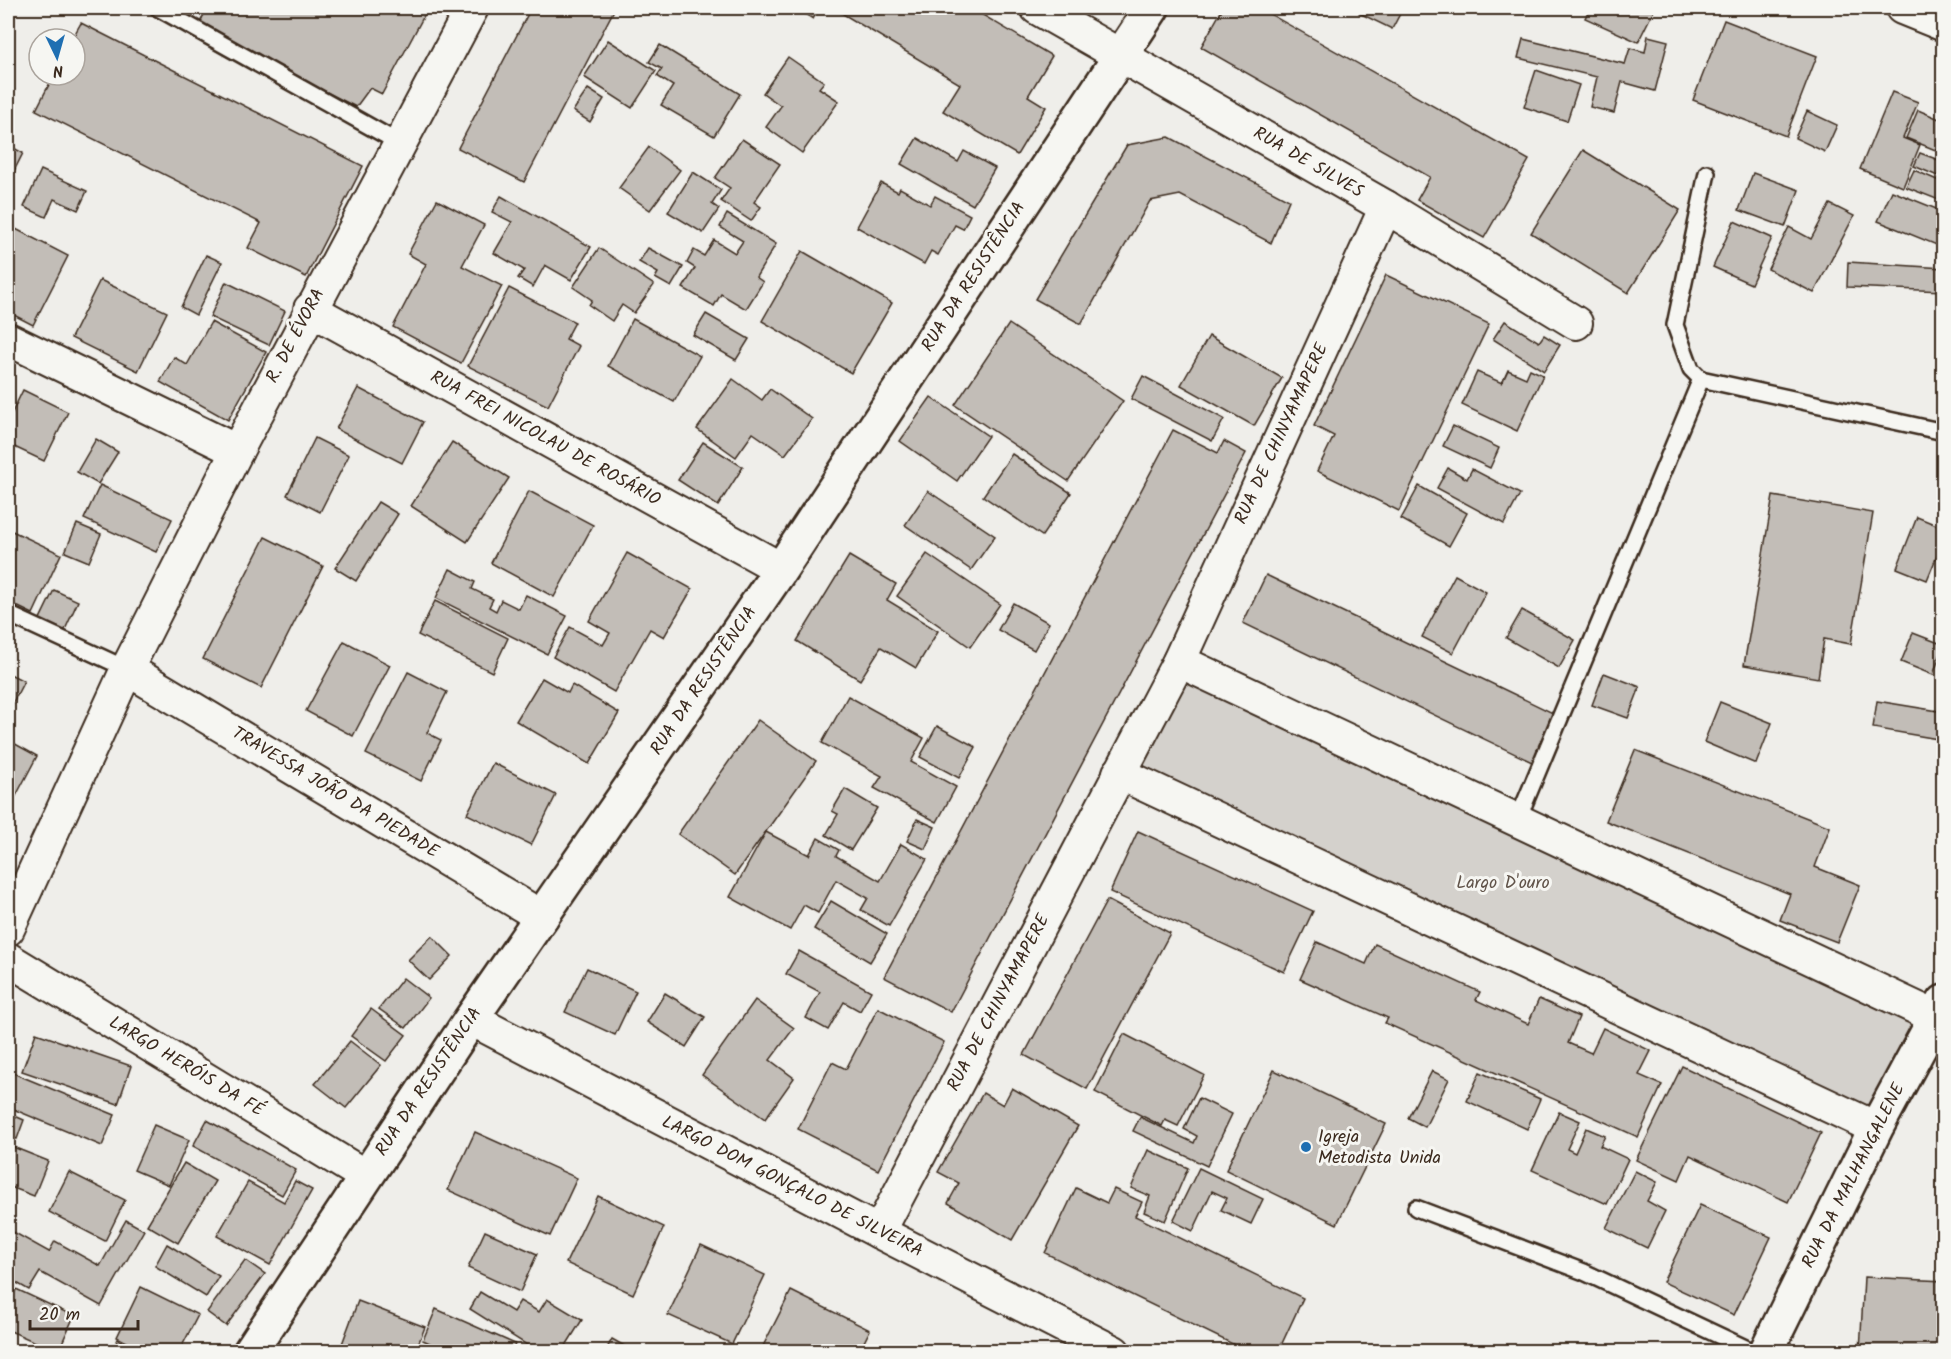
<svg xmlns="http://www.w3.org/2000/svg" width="1951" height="1359" font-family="Kalam,sans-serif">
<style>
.green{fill:#d4d1cc;stroke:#887e75;stroke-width:1.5}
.building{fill:#c2bdb7;stroke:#3b2a1e;stroke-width:1.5}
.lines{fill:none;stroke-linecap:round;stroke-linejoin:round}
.lane-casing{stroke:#3b2a1e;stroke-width:20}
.street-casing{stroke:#3b2a1e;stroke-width:36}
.secondary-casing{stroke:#3b2a1e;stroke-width:38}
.lane{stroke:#f6f6f2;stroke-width:15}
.street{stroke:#f6f6f2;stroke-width:32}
.secondary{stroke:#f6f6f2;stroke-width:33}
.poi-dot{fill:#1f6fb2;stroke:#f6f6f2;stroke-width:2}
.labels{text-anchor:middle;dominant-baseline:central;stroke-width:6;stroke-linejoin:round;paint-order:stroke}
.street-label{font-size:18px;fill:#3b2a1e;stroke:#f6f6f2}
.park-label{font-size:18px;fill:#61544a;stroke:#f6f6f2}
.poi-label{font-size:18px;fill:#3b2a1e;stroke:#f6f6f2;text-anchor:start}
</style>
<rect width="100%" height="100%" fill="#efeeea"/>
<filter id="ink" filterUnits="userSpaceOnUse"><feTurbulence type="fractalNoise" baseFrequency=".0167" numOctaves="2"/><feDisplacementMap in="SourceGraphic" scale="12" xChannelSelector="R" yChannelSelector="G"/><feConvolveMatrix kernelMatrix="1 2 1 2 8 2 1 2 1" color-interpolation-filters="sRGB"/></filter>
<g filter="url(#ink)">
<!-- green -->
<polygon class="green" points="1179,661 1936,1018 1876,1128 1119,773"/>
<!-- building -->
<g class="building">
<polygon points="8,8 16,8 8,24"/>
<polygon points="207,8 428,8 382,94 370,88 356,107 198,27"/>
<polygon points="531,8 615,8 524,182 458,148"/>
<polygon points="795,8 820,8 813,19"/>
<polygon points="833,8 971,8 1052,56 1028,96 1046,107 1017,155 943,111 960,84"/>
<polygon points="1223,8 1259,8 1529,160 1484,238 1417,200 1430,177 1201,47"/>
<polygon points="1362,8 1403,8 1392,29 1359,13"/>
<polygon points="1590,8 1655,8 1638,42 1585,18"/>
<polygon points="1724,20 1817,56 1786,136 1693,100"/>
<polygon points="81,23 363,166 306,277 248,248 261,223 36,110 54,75 75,75 75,39 72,39"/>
<polygon points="1648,36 1668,41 1655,91 1622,82 1614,113 1590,107 1597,77 1518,58 1523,39 1625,64 1630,48 1645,52"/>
<polygon points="608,40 656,71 632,108 584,77"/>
<polygon points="660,45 740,94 714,136 661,105 673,86 657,76 662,69 649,62"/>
<polygon points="788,57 824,82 819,88 839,101 802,153 766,127 781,106 763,93"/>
<polygon points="1536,70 1579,85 1567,121 1524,107"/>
<polygon points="588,89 604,99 590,122 573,111"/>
<polygon points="1892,92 1918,102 1903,138 1920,145 1903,187 1860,169"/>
<polygon points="1918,110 1944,121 1944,137 1938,151 1906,138"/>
<polygon points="1807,111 1837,125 1825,152 1795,138"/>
<polygon points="1169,137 1289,200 1271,243 1180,195 1150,201 1081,324 1035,299 1127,145"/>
<polygon points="917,138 958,162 964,151 995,168 973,205 901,164"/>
<polygon points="742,139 780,164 754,202 761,207 751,221 721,201 730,188 715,178"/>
<polygon points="8,145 23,153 8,183"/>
<polygon points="649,147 680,170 650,210 619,188"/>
<polygon points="1583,150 1680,210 1628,293 1531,233"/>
<polygon points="1920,153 1944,162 1940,177 1914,166"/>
<polygon points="41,170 87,191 78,210 54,199 46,217 24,207"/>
<polygon points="1914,170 1944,183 1944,202 1906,187"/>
<polygon points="693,172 721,190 712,204 719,209 703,233 668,212"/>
<polygon points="1753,173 1799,190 1785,227 1739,210"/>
<polygon points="881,183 898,192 900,188 930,205 935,196 970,215 963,229 955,225 938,255 931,251 924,264 857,227"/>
<polygon points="1892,191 1944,212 1944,248 1878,221"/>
<polygon points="501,196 591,247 571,280 545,265 533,287 518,278 524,270 494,253 512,222 492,212"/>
<polygon points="437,200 484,225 462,266 502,286 461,363 393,327 426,264 408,254"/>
<polygon points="1830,204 1854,216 1814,293 1768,269 1789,227 1811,239"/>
<polygon points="727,214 776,244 756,277 763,282 746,309 721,294 714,306 683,288 695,268 687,263 694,250 704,256 714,240 735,253 743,241 720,227"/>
<polygon points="1734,221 1772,238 1751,284 1713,267"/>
<polygon points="8,225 68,256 33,325 8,312"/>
<polygon points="599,248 654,285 634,313 622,305 612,321 589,305 592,300 573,287"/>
<polygon points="648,248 683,267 671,287 655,278 658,273 639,262"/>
<polygon points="802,251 892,303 851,373 762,321"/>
<polygon points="206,255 222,262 196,315 181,307"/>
<polygon points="1848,262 1944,268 1944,291 1847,287"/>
<polygon points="1386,275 1489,324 1399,511 1317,471 1334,436 1314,426"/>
<polygon points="100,280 167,312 138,371 71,338"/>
<polygon points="226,282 285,311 269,345 210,317"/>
<polygon points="509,288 575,322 566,339 579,346 548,406 468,366"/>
<polygon points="706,314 749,339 736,360 693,335"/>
<polygon points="633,319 700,356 674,402 608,366"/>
<polygon points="1505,321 1539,342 1544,335 1560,345 1544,371 1493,339"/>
<polygon points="211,322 266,352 228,420 160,382 174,357 187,365"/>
<polygon points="1009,324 1123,401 1068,481 955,405"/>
<polygon points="1209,336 1282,378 1254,426 1181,385"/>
<polygon points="1530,369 1543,375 1517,431 1462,405 1477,372 1502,383 1508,370 1526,378"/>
<polygon points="1143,376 1224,419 1212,441 1131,399"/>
<polygon points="733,379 762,400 770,389 812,419 785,455 753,433 736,457 697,429"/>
<polygon points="358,388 423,422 402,463 336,429"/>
<polygon points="23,390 68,412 44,461 8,444 8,421"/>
<polygon points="931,397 988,436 957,481 900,441"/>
<polygon points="1453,426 1499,448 1490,468 1443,446"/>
<polygon points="1173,430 1218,453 1224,441 1246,453 951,1012 884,977"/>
<polygon points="315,438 349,455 320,512 287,495"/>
<polygon points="96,439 118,452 98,484 77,472"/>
<polygon points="452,442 509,478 467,542 411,506"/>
<polygon points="703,442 743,467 718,506 678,480"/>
<polygon points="1012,454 1071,493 1042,536 983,496"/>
<polygon points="1448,468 1467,479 1472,469 1520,494 1504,524 1437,488"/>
<polygon points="100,485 172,519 156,552 84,519"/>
<polygon points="1419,486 1467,513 1449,546 1401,519"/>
<polygon points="529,491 593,525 554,597 491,563"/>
<polygon points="928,491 995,536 971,570 905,525"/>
<polygon points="1773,496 1873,513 1851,644 1824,639 1818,678 1744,665"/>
<polygon points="378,502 398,514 356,581 335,568"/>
<polygon points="1917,517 1944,528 1944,559 1937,556 1927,580 1897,568"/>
<polygon points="77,524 101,534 89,562 65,552"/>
<polygon points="8,529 61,554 33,614 8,602"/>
<polygon points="265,537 323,566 261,688 203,659"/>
<polygon points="627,553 692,589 664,637 650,629 614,692 553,657 570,627 603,645 610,633 589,621"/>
<polygon points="927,554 1000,604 970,647 897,596"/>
<polygon points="849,556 896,584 887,600 938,631 916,668 881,647 860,680 797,641"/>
<polygon points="450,569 475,582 472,589 493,599 489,607 496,611 501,600 519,609 526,595 567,616 547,654 436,598"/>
<polygon points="1266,575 1557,715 1534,763 1243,623"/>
<polygon points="1455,575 1486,592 1453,653 1422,637"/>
<polygon points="54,590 78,601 64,632 39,621"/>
<polygon points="435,601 508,638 492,672 418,635"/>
<polygon points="1013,603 1049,623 1034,650 998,630"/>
<polygon points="1522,610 1575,640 1559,668 1506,638"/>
<polygon points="1913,633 1944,645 1933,675 1901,662"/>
<polygon points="344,641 390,665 353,736 306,711"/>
<polygon points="408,672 447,692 427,733 441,740 421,781 366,754"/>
<polygon points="8,673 24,681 8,712"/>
<polygon points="1604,673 1640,687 1628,718 1592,705"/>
<polygon points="542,678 568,693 572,685 619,713 589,764 516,721"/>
<polygon points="848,696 924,738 911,762 956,787 937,822 874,788 882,776 822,743"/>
<polygon points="1877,701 1944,712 1944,740 1873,728"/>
<polygon points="1720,702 1772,723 1756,764 1704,742"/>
<polygon points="758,720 816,761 735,875 678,834"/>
<polygon points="937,726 976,747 959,778 920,757"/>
<polygon points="8,740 37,756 8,811"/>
<polygon points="1635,750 1830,827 1815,867 1860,885 1837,942 1780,920 1790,894 1606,821"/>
<polygon points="493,763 556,795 531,845 467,814"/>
<polygon points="845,789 877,808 851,850 826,835 838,814 832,811"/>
<polygon points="917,819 935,827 925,849 907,841"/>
<polygon points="1138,831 1313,911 1284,972 1110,892"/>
<polygon points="766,832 809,855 818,838 839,850 836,856 880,881 901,844 927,859 889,926 861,910 868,898 836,880 818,913 804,905 790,930 730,897"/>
<polygon points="1107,900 1170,933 1087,1089 1024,1055"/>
<polygon points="831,901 887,934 870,962 814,929"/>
<polygon points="432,936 452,956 429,980 408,960"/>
<polygon points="1317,942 1366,964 1375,944 1480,992 1476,1000 1528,1024 1539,999 1579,1017 1568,1043 1591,1053 1603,1028 1651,1051 1639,1075 1662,1085 1638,1137 1385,1023 1388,1018 1300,979"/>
<polygon points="799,951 871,991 860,1011 844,1002 828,1030 806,1018 820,992 786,974"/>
<polygon points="587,968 636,991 615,1035 565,1012"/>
<polygon points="403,978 429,998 406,1028 379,1009"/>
<polygon points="665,993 705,1017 686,1047 647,1022"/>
<polygon points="755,1000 794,1028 770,1060 794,1078 765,1119 702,1075"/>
<polygon points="878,1008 944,1042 878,1170 798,1129 832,1062 846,1069"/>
<polygon points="371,1009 406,1035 386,1061 351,1036"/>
<polygon points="36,1033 131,1066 118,1104 22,1071"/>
<polygon points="1124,1034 1204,1075 1178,1126 1165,1120 1162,1126 1095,1092"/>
<polygon points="350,1041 381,1065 346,1108 315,1084"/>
<polygon points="1682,1066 1821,1133 1788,1202 1690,1155 1679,1180 1636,1160"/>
<polygon points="1274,1070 1386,1124 1337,1224 1226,1170"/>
<polygon points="8,1071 115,1115 102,1146 8,1107"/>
<polygon points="1432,1071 1449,1079 1425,1127 1408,1118"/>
<polygon points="1480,1072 1540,1099 1527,1129 1467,1101"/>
<polygon points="1012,1088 1078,1126 1012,1240 948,1203 959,1183 938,1172 983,1093 1003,1105"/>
<polygon points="1199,1098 1232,1114 1207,1166 1133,1131 1140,1117 1194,1143 1197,1136 1184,1129"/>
<polygon points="1559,1112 1580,1121 1567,1149 1575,1153 1586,1128 1605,1136 1600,1146 1628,1159 1607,1204 1532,1170"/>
<polygon points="8,1113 24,1120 17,1139 8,1136"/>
<polygon points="207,1120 296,1170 282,1195 193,1146"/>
<polygon points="154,1125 189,1140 169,1185 134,1170"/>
<polygon points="475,1132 577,1178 550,1236 448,1190"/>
<polygon points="8,1145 48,1161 34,1196 8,1186"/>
<polygon points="1148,1150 1188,1168 1165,1221 1144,1212 1150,1196 1131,1188"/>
<polygon points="184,1163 215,1181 178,1243 147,1225"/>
<polygon points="1199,1168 1263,1199 1251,1224 1221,1210 1227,1198 1212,1191 1193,1231 1173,1221"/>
<polygon points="1635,1171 1657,1182 1647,1201 1665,1211 1647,1248 1606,1228"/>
<polygon points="69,1172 125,1200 105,1241 49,1212"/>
<polygon points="295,1181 312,1190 270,1265 217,1236 248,1182 284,1202"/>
<polygon points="1076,1188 1107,1203 1114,1189 1142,1202 1135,1216 1303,1298 1278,1352 1249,1352 1045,1253"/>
<polygon points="598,1196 664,1227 633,1294 566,1263"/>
<polygon points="1700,1205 1771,1237 1734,1315 1663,1282"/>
<polygon points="126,1220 144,1230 101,1306 40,1272 29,1290 8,1278 8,1229 49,1252 55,1241 100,1266"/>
<polygon points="485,1231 537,1254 520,1292 468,1268"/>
<polygon points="167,1244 219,1276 206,1297 155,1266"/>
<polygon points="701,1245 765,1275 732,1344 668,1315"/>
<polygon points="245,1260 265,1274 226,1326 207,1312"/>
<polygon points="1864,1277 1944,1281 1944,1352 1860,1352"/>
<polygon points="141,1287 198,1315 179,1352 146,1352 117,1337"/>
<polygon points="16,1289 74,1316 58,1352 8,1330 8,1306"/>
<polygon points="791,1291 870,1330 859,1352 760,1352"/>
<polygon points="480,1292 513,1312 520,1301 539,1312 547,1299 582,1320 562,1352 538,1352 470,1309"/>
<polygon points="358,1301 425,1327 415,1352 339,1352"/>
<polygon points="436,1309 515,1344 512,1352 449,1352 423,1340"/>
<polygon points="118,1339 139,1352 111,1352"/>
<polygon points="612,1339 635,1352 605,1352"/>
</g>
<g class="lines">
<!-- lane casing -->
<g class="lane-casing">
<g id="lane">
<polyline points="158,8 401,144"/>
<polyline points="1707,173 1675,325 1691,369 1701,379 1944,432"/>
<polyline points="8,614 127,669"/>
<polyline points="1518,819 1701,379"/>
<polyline points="1416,1208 1584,1272 1754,1352"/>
</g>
</g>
<!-- street casing -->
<g class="street-casing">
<g id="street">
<polyline points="1037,8 1386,207 1576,323"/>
<polyline points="1902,8 1944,25"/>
<polyline points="310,309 781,569"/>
<polyline points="8,339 237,451"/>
<polyline points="1179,661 1944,1021"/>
<polyline points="127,669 542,917"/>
<polyline points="1119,773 1876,1128"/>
<polyline points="8,929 127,669 237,451 472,8"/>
<polyline points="8,959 365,1176"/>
<polyline points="471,1019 879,1232 1114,1352"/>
<polyline points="879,1232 1179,661 1386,207"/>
</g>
</g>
<!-- secondary casing -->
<g class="secondary-casing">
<g id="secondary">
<polyline points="250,1352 471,1019 781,569 1152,8"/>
<polyline points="1766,1352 1876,1128 1944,1002"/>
</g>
</g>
<!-- lane -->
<use href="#lane" class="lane"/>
<!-- street -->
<use href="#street" class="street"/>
<!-- secondary -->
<use href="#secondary" class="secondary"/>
</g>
</g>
<!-- markers -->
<circle class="poi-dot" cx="1306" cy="1147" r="6"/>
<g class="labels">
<!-- street labels -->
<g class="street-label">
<text transform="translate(1308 163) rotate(30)">RUA DE SILVES</text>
<text transform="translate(974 277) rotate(-57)">RUA DA RESISTÊNCIA</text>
<text transform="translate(296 336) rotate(-62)">R. DE ÉVORA</text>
<text transform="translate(1282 434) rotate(-65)">RUA DE CHINYAMAPERE</text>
<text transform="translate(545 439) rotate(29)">RUA FREI NICOLAU DE ROSÁRIO</text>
<text transform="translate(704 681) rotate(-56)">RUA DA RESISTÊNCIA</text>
<text transform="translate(335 793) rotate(31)">TRAVESSA JOÃO DA PIEDADE</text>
<text transform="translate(999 1003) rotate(-62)">RUA DE CHINYAMAPERE</text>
<text transform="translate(186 1067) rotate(31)">LARGO HERÓIS DA FÉ</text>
<text transform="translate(429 1082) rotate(-56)">RUA DA RESISTÊNCIA</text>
<text transform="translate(1854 1176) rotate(-63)">RUA DA MALHANGALENE</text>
<text transform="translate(792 1187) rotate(27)">LARGO DOM GONÇALO DE SILVEIRA</text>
</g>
<!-- park labels -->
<g class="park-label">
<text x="1503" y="883">Largo D'ouro</text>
</g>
<!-- poi labels -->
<g class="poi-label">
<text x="1318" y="1137">Igreja<tspan x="1318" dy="21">Metodista Unida</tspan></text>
</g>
</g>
<!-- margin -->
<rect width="1951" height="1359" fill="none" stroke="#f6f6f2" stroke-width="30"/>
<rect x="15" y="15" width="1921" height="1329" fill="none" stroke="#3b2a1e" stroke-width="2" filter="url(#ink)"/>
<!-- north arrow -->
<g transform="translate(57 57) rotate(175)"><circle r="28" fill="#f6f6f2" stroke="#aba49d" stroke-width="1.5"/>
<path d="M0-4.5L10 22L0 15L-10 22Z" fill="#1f6fb2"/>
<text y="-9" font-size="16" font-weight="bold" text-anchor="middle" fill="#3b2a1e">N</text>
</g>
<!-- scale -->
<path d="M30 1320v9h108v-9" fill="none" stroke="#3b2a1e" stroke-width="3"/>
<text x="39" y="1320" font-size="18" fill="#3b2a1e" stroke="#f6f6f2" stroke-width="4.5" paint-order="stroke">20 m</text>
</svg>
